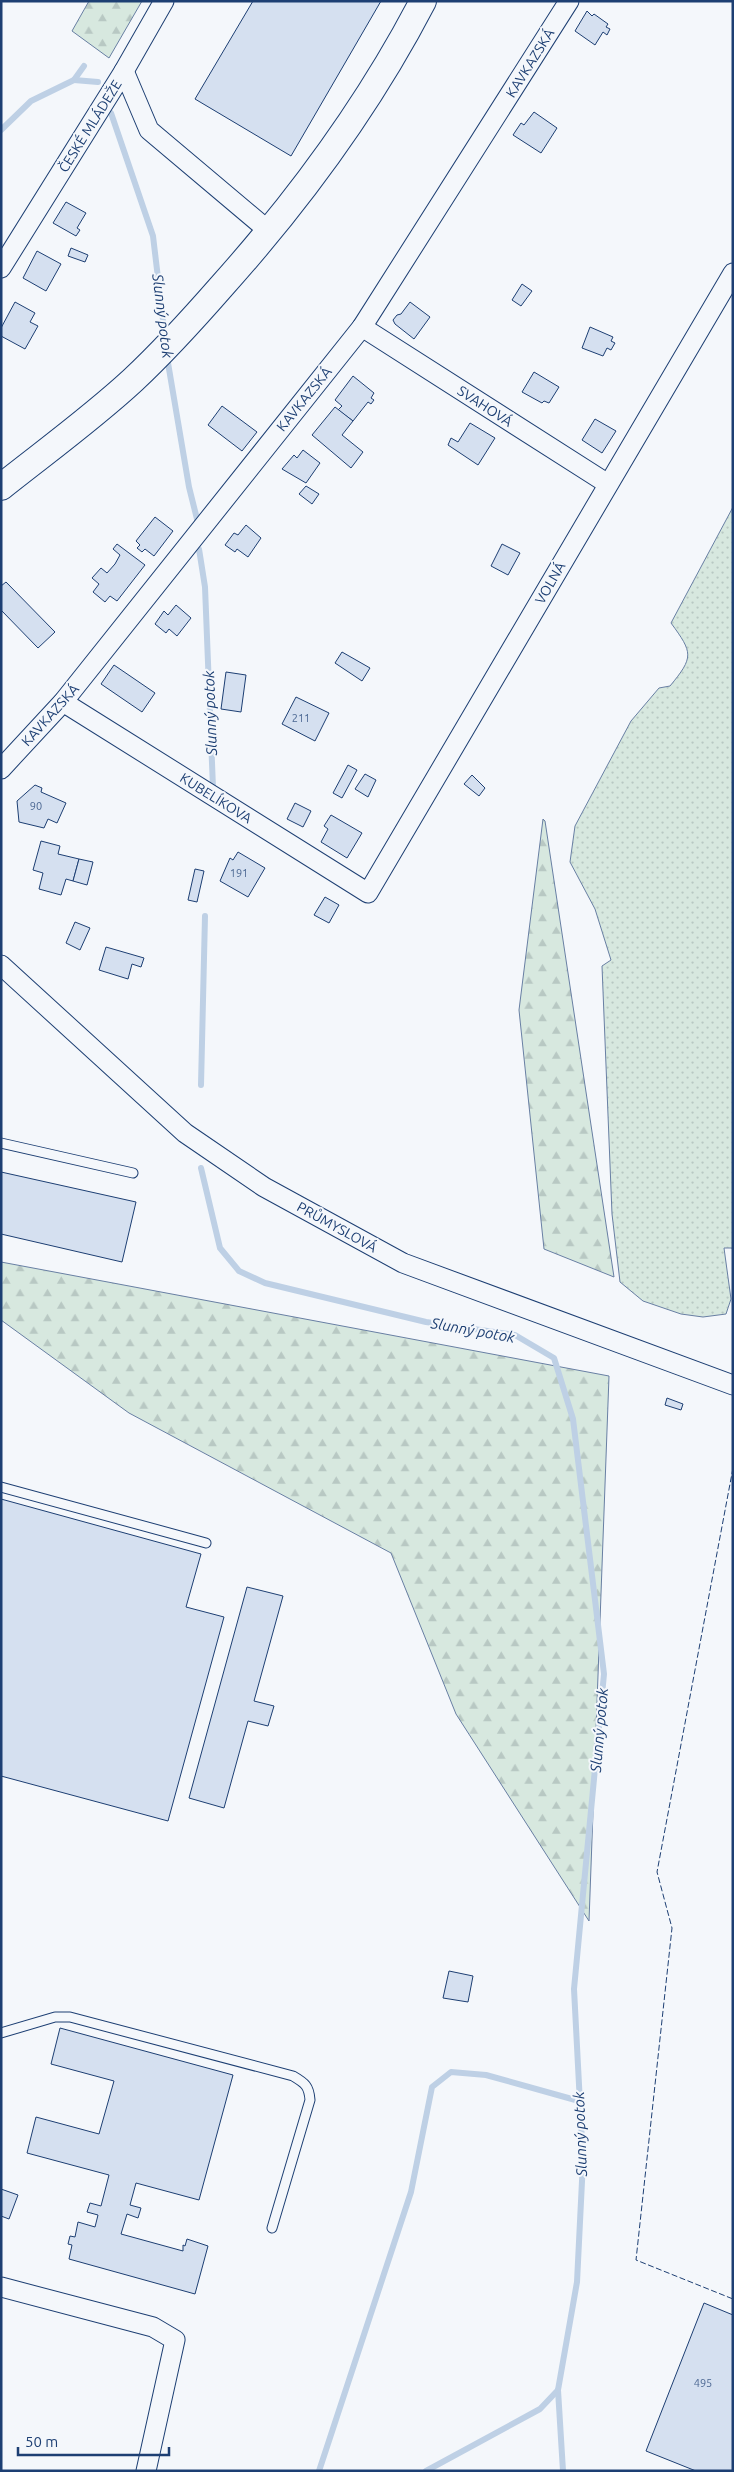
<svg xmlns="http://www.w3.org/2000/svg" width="734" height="2472" font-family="Ubuntu,sans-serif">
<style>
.grass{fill:url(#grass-dots);stroke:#687fa3}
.forest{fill:url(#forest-firs);stroke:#687fa3}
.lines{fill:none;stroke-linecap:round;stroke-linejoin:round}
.stream{stroke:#bed0e5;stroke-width:6}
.building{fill:#d5e0f0;stroke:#1d3f73}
.lane-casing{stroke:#1d3f73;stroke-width:11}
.street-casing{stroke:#1d3f73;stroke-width:21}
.secondary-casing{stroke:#1d3f73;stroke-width:28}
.lane{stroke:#f4f7fb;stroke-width:9}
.street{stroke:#f4f7fb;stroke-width:19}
.secondary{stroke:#f4f7fb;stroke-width:26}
.fence{stroke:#1d3f73;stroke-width:1;stroke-dasharray:6 2.5;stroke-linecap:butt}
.labels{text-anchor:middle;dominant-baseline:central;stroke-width:4;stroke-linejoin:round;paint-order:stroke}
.number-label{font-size:11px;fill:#4b6792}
.street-label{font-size:14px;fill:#1d3f73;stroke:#f4f7fb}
.water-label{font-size:15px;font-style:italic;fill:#1d3f73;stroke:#f4f7fb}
</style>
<defs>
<pattern id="grass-dots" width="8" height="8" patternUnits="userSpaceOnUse" patternTransform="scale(1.25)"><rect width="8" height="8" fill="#d7e8df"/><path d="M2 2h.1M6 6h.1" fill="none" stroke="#b8c8c3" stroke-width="1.8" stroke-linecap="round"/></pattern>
<pattern id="forest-firs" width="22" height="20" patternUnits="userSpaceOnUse" patternTransform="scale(1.25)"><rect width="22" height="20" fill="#d7e8df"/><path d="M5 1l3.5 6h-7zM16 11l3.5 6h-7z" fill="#b8c8c3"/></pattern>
</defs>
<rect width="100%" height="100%" fill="#f4f7fb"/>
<!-- grass -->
<path class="grass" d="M733,507V1251L732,1248H724L731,1299L726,1314L703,1317L681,1314L643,1301L620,1282L612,1214L602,966L611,960L595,909L570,862L575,826L631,721L659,688L670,686C694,657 693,653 671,623Z"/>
<!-- forest -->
<g class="forest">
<polygon points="89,1 142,1 109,58 72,31"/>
<polygon points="543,819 545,821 614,1277 544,1249 519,1010"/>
<polygon points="1,1262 609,1376 589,1921 456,1714 391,1553 129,1413 1,1320"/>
</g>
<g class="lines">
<!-- stream -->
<g class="stream">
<polyline points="84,66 74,80 98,82"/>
<polyline points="111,113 153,236 165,337"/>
<polyline points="1,130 31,101 74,80"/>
<polyline points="167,357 189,487 198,523"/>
<polyline points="199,549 205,587 213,788"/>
<polyline points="201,1085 205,916"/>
<polyline points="201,1168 220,1248 239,1271 265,1283 426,1322 515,1335 554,1358 573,1419 604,1674 574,1989 583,2161 577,2282 558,2390 540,2409 426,2471"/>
<polyline points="558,2390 563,2471"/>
<polyline points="319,2471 411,2192 432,2087 451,2072 486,2075 579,2101"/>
</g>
</g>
<!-- building -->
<g class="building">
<polygon points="253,1 381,1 291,156 195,99"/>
<polygon points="587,11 592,16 594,14 608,24 606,27 610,29 607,35 603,32 595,45 575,31"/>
<polygon points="534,112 557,128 541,153 513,135 521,123 524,125"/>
<polygon points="66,202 86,213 77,228 80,230 76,236 53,223"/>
<polygon points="71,248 88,255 85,262 68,256"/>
<polygon points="37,251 61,264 46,291 23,278"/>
<polygon points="522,284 532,291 521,306 512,300"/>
<polygon points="15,302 35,313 30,322 38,326 25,349 1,336 1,328"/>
<polygon points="410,302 430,317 414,339 395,324 393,320 397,315 401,314"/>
<polygon points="590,327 613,337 611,341 615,343 611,350 607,348 603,356 582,348"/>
<polygon points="534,372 559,387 549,403 544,401 542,403 522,392"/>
<polygon points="353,376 374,393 371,398 374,400 371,404 368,402 353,421 338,410 342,406 335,400"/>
<polygon points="222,406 257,432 242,451 208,425"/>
<polygon points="335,407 353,421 342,435 363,452 351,468 312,435"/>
<polygon points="595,419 616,431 602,453 582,440"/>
<polygon points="470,423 495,438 478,465 448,445 451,438 458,442"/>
<polygon points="303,450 320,463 306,483 282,469 294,455 297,458"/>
<polygon points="306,486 319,494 312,504 299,494"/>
<polygon points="155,517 173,531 154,556 145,549 142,552 137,548 140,545 136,541"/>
<polygon points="246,525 261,538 248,557 237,549 235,552 225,545 234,533 238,535"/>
<polygon points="117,544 145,565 117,601 110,596 105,602 93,592 99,584 92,578 101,568 107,573 115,564 120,555 113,549"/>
<polygon points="502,544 520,553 508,575 491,566"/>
<polygon points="6,582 55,632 38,648 1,610 1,586"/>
<polygon points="176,605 191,618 177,636 169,629 166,633 155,624 164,611 168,615"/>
<polygon points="342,652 370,668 362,681 335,663"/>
<polygon points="114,665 155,693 142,712 101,684"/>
<polygon points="226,672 246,675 241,712 221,709"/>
<polygon points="296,697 329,713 315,741 282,724"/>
<polygon points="348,765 357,770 342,798 333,793"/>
<polygon points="365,774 376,780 368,797 355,789"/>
<polygon points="472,775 485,788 479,796 464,784"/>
<polygon points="35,785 42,788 41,792 66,803 57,823 48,819 44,828 19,822 17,801"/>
<polygon points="295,803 311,811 303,827 287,819"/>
<polygon points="331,815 362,833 347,858 321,842 328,829 324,826"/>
<polygon points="41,841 60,846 58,854 79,859 73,881 66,879 61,895 39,889 43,873 33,870"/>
<polygon points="238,852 265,868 248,897 220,881 230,858 233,860"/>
<polygon points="79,859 93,862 87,885 73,881"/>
<polygon points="195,869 204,871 197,902 188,900"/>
<polygon points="325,897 339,905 329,923 314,915"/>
<polygon points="75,922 90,928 80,950 66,943"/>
<polygon points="106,947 144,958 141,967 132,964 128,979 99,970"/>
<polygon points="1,1172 136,1202 122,1262 1,1234"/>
<polygon points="667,1398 683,1404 681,1410 665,1405"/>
<polygon points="1,1499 201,1554 186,1607 224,1617 168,1821 1,1776"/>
<polygon points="247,1587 283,1596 254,1701 274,1706 268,1726 248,1721 224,1808 189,1798"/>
<polygon points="449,1971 473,1976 468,2002 443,1998"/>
<polygon points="60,2028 233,2075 199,2200 136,2183 130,2205 141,2208 138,2218 127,2214 121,2234 183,2251 183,2245 185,2246 187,2239 208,2246 195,2294 69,2259 72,2245 68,2244 70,2236 75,2237 78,2222 95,2227 98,2215 87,2212 90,2203 101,2206 109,2175 27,2153 36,2117 99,2134 114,2081 51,2064"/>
<polygon points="1,2189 18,2195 9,2219 1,2216"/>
<polygon points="704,2303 733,2315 733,2471 696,2471 646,2451"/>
</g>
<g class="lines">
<!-- lane casing -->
<g class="lane-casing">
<g id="lane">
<polyline points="1,1143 133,1173"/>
<polyline points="1,1487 206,1543"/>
<path d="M1,2033L55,2017H70L293,2076C305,2083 309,2086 310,2100L272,2228"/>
</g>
</g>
<!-- street casing -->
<g class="street-casing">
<g id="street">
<polyline points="124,71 164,1"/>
<polyline points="1,268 124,71 149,130 270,232"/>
<polyline points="362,327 608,484"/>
<polyline points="63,702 368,893 733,273"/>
<polyline points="1,769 63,702 362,327 569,1"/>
<polyline points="1,965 185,1133 264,1187 403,1263 733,1385"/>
<polyline points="1,2287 153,2327 175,2340 146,2471"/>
</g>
</g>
<!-- secondary casing -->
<g class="secondary-casing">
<path id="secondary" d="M1,487C45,452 92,418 133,380C164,351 193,319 221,287C299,200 369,105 423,1"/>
</g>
<!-- lane -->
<use href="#lane" class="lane"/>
<!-- street -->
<use href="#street" class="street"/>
<!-- secondary -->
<use href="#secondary" class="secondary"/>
<!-- fence -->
<polyline class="fence" points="733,1468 657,1872 672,1928 636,2260 733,2299"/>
</g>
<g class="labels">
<!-- number labels -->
<g class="number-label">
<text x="301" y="718">211</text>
<text x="36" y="806">90</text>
<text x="239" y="873">191</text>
<text x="703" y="2383">495</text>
</g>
<!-- street labels -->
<g class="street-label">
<text transform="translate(530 63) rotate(-58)">KAVKAZSKÁ</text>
<text transform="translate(90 126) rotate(-58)">ČESKÉ MLÁDEŽE</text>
<text transform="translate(304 399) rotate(-51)">KAVKAZSKÁ</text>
<text transform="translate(485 406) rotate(33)">SVAHOVÁ</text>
<text transform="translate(550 583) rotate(-60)">VOLNÁ</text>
<text transform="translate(50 715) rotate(-48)">KAVKAZSKÁ</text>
<text transform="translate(216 798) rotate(32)">KUBELÍKOVA</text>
<text transform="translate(337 1227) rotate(29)">PRŮMYSLOVÁ</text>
</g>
<!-- water labels -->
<g class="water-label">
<text transform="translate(163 316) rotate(83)">Slunný potok</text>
<text transform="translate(210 713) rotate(-92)">Slunný potok</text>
<text transform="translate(473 1330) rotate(10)">Slunný potok</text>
<text transform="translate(599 1730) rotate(-85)">Slunný potok</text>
<text transform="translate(580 2134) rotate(-92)">Slunný potok</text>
</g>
</g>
<!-- border -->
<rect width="734" height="2472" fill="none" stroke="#1d3f73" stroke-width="5"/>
<!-- scale -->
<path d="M18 2447v8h151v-8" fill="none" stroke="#1d3f73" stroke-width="2.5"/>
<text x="25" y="2447" font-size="15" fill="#1d3f73" stroke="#f4f7fb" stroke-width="4" paint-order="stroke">50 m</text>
</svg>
